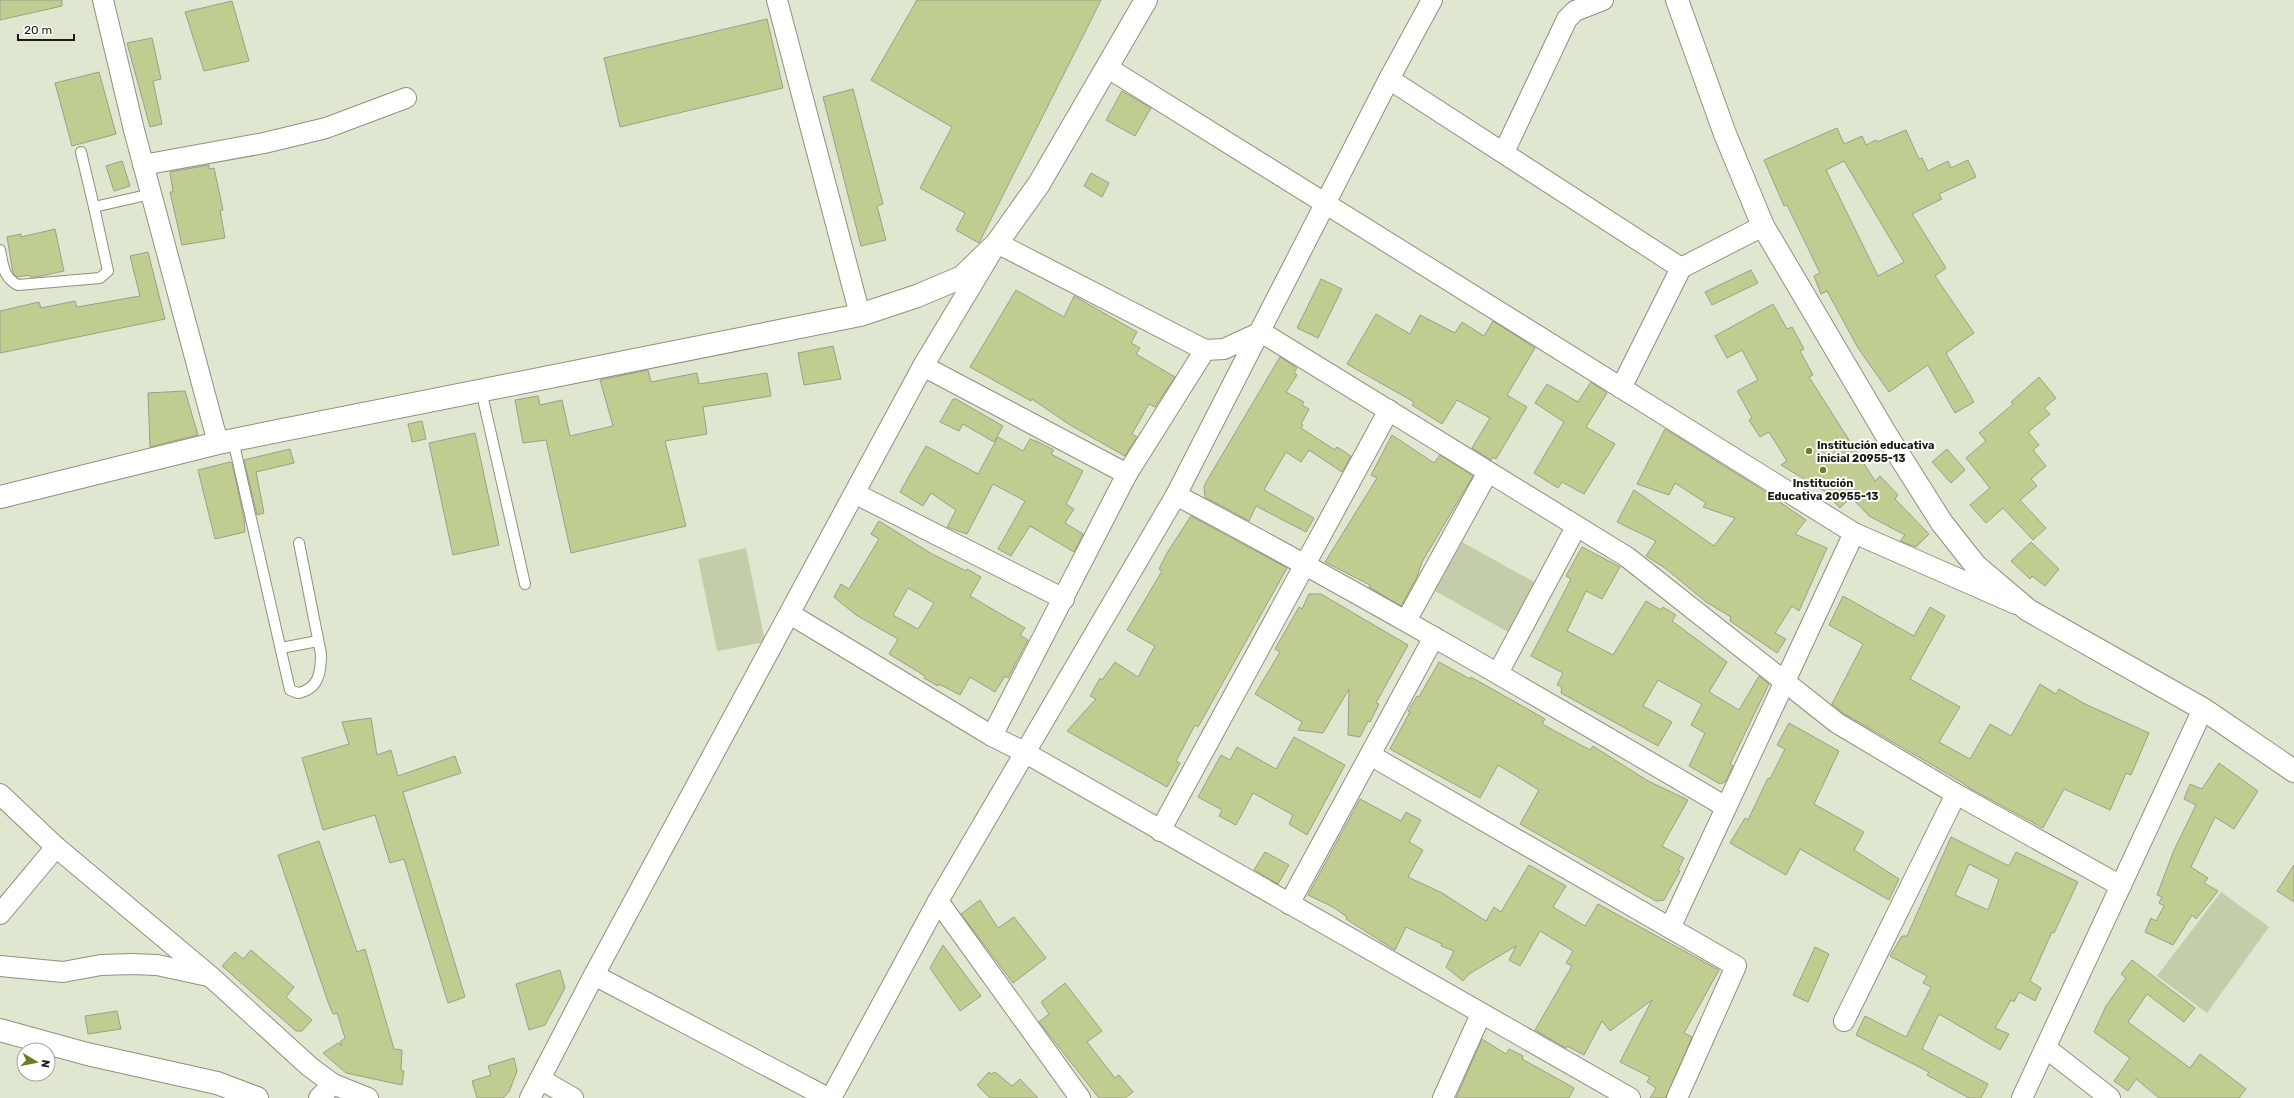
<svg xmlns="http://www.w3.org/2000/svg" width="2294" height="1098" font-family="Rubik,sans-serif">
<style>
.garden{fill:#c4cda9}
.building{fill:#bfce90;stroke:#9a9f8a;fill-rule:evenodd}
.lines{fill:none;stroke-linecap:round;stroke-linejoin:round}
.service-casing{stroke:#8d927d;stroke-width:12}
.minor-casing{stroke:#8d927d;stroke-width:22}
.tertiary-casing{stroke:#8d927d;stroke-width:24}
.secondary-casing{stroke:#8d927d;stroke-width:24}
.service{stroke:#fff;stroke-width:10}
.minor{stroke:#fff;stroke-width:20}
.tertiary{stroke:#fff;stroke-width:22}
.secondary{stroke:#fff;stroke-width:22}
.poi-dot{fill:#6c7c2b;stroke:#fff;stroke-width:1.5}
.labels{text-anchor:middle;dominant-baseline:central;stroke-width:4;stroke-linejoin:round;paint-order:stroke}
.poi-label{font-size:11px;font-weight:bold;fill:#1a1c14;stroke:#fff;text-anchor:start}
</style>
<rect width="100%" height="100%" fill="#e0e7d0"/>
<!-- garden -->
<g class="garden">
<polygon points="1462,542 1536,583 1508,632 1435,591"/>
<polygon points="746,548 765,642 717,651 698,559"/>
<polygon points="2221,892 2269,927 2207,1013 2157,976"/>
</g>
<!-- building -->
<g class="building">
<polygon points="0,0 62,0 62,6 0,20"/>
<polygon points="917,0 1101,0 979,243 956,230 965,213 920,188 952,127 871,80"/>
<polygon points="232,1 249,61 204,71 185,12"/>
<polygon points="767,19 783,88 620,127 604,58"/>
<polygon points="152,38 161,79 153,81 162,124 150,127 127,43"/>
<polygon points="99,72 116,134 72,146 55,83"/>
<polygon points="853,89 883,204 877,206 886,240 861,246 823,97"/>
<polygon points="1122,91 1151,108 1135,136 1106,120"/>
<path d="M1837,128L1844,144L1862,136L1866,145L1876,140L1877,142L1906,130L1919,159L1922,158L1928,171L1948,161L1951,168L1968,160L1976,177L1939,194L1942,199L1912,214L1946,268L1935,276L1974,333L1946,353L1974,402L1955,413L1928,365L1889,392L1858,348L1827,291L1821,294L1814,276L1820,273L1787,205L1784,206L1764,160ZM1844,161L1904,262L1878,276L1826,170Z"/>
<polygon points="122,161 130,186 114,191 106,166"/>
<polygon points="209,165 209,169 214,168 223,210 220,210 225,238 182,245 170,192 173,192 170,172"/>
<polygon points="1091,173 1109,183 1102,197 1084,186"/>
<polygon points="55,229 64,271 36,277 30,277 29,275 17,277 13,273 7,237 21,234 21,237"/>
<polygon points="148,252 165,319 0,353 0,311 39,302 41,308 75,301 77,307 140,296 130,256"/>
<polygon points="1751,270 1758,283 1712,305 1705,292"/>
<polygon points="1321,279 1342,289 1318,338 1297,328"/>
<polygon points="1016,290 1064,317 1074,296 1137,332 1131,343 1140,348 1136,354 1175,377 1155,407 1149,404 1132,434 1137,437 1125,456 1070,425 1032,399 1031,401 970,367"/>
<polygon points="1773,304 1787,329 1792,327 1804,349 1800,351 1813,375 1809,377 1875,481 1880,476 1898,495 1895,499 1929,534 1916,547 1900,541 1905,535 1869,516 1851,497 1840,508 1824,491 1781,465 1787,461 1769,432 1760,437 1749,420 1752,418 1737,391 1758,380 1742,350 1727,358 1715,336"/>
<polygon points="1376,314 1410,334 1420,315 1455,333 1462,322 1484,336 1493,321 1535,348 1507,395 1527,407 1496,459 1493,457 1491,460 1472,448 1490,418 1457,400 1442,424 1412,405 1414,402 1347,364"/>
<polygon points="833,346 841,379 804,385 798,353"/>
<polygon points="1280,357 1297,368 1294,373 1297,375 1286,392 1304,402 1302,405 1309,409 1301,424 1303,425 1301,428 1335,450 1337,447 1351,456 1342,472 1309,450 1301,462 1286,452 1276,469 1264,490 1314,518 1306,532 1256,506 1249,521 1205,497 1204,486 1209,477"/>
<polygon points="648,370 651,382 697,373 699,384 767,373 771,396 703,407 707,434 665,441 686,526 571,553 546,440 523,443 515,400 538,396 540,405 562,400 570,436 613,426 600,380"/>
<polygon points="2039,377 2056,398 2044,408 2050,414 2028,432 2039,445 2033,450 2046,466 2031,479 2037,486 2020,500 2046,528 2033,540 2003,508 1986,523 1970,505 1990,488 1966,458 1986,441 1979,433 2013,404 2011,402"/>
<polygon points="1591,382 1607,393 1586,427 1615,444 1584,494 1562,482 1558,488 1534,473 1564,422 1535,403 1547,384 1578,402"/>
<polygon points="185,391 198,435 150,447 148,393"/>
<polygon points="953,399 956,399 1003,426 994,442 963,424 959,431 940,422"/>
<polygon points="422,421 426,439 412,442 408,424"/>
<polygon points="1665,429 1758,487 1806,520 1795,534 1827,548 1799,611 1792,606 1775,633 1786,639 1777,653 1730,621 1731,617 1706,602 1665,568 1646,556 1656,541 1617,522 1634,490 1714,546 1735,518 1703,507 1706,503 1675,483 1669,495 1637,484"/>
<polygon points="475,433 499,545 453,555 429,443"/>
<polygon points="1392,435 1434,463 1440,455 1473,476 1422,562 1417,577 1401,606 1369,587 1370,585 1325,562 1377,478 1371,475"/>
<polygon points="998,437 1023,451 1030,439 1038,442 1054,450 1051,454 1083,471 1066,504 1074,509 1065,523 1083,534 1074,552 1030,526 1011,556 998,549 1025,501 993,484 967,534 947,527 956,510 931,493 923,506 900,492 926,446 978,474"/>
<polygon points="290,449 294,463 256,472 264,513 257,515 244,460"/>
<polygon points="1947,449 1965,470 1951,483 1932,462"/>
<polygon points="230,462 232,463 244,518 245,532 215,539 198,470"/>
<polygon points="1191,516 1287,568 1198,727 1195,725 1176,761 1180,763 1167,787 1067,731 1096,699 1090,696 1100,678 1102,680 1115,662 1138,677 1155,646 1127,630 1162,571 1159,569 1167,553"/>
<path d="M879,521L932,554L966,571L967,569L981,577L970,596L1025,628L1020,635L1028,640L1008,678L1005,676L995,692L970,677L960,695L939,684L938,686L924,678L925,676L889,654L898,639L856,615L834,597L841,584L849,589L879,539L871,534ZM908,588L934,603L918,629L893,615Z"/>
<polygon points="2031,542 2059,569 2045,586 2032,576 2030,579 2011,561"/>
<polygon points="1582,547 1620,567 1602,599 1586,591 1567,631 1613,655 1646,601 1661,610 1663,607 1676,615 1672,621 1727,662 1709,692 1739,710 1759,676 1769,684 1730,764 1733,766 1725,782 1720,784 1689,766 1705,733 1691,725 1702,704 1658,680 1643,706 1672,722 1658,746 1561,693 1562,687 1557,685 1563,673 1531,656 1571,579 1566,576"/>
<polygon points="1309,594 1321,594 1408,645 1376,703 1379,704 1370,722 1368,721 1360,737 1348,735 1349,689 1323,733 1298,730 1302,722 1255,694 1280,652 1275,649 1299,607 1302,609"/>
<polygon points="1843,596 1914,636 1930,607 1945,616 1910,679 1960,707 1939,742 1970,759 1990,724 2011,736 2040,684 2056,694 2059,689 2085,704 2149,733 2131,775 2126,773 2110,810 2064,789 2043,828 1971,789 1958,780 1843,713 1832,704 1863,644 1829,625"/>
<polygon points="1439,662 1470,679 1471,677 1545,719 1542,724 1590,750 1593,746 1648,781 1688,800 1662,846 1684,858 1678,870 1680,871 1664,900 1656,901 1520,824 1539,790 1498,765 1480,798 1390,749 1410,712 1408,711 1417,696 1419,697"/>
<polygon points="371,718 377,755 391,750 398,776 455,756 461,773 403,792 465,997 448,1003 404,859 390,863 375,815 323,830 302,758 349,744 342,722"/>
<polygon points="1789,723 1839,751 1814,804 1864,832 1854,850 1899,879 1889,900 1800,849 1786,875 1730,843 1745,818 1748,820 1768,778 1770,779 1785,749 1777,745"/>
<polygon points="1294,737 1345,765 1307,835 1289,824 1293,815 1253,793 1236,825 1219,816 1222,810 1198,797 1221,755 1230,760 1237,747 1276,769"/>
<polygon points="2219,763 2258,791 2234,829 2215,817 2191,867 2208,878 2204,883 2218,891 2196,919 2192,915 2173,945 2145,932 2151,918 2156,921 2164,906 2159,903 2162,897 2157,895 2174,850 2196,805 2184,799 2190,784 2202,789"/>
<polygon points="1360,799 1401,821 1406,812 1421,820 1409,842 1423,850 1408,877 1442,893 1486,921 1494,907 1501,912 1529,865 1566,886 1553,907 1585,926 1598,904 1719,970 1684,1033 1692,1037 1666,1098 1650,1098 1656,1088 1647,1082 1650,1077 1620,1062 1652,1000 1610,1031 1602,1021 1584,1055 1567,1046 1566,1048 1535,1030 1572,966 1566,963 1573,951 1540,931 1520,966 1509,960 1516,946 1469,974 1463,981 1446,967 1454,951 1441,946 1442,944 1406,927 1395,950 1346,919 1347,917 1333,907 1308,895"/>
<path d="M1951,837L2009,866L2016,852L2078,882L2054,933L2052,932L2030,981L2041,988L2035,1001L2019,992L2014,1002L2011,1000L1995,1028L2009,1034L2000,1050L1939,1014L1922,1049L1988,1084L1981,1098H1969L1927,1075L1929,1072L1856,1035L1865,1016L1906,1037L1931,987L1923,983L1927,976L1890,956L1902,936H1907ZM1969,864L1999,879L1988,910L1955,895Z"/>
<polygon points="319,841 357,952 365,949 394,1049 402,1050 401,1070 404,1071 402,1085 346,1073 323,1053 338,1043 342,1046 340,1042 345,1038 337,1013 333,1014 328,1002 278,855"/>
<polygon points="1265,852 1289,865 1278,884 1254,870"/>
<polygon points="2294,865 2294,902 2277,891"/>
<polygon points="980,900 998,928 1014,917 1046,958 1013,983 961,914"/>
<polygon points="943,945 981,996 960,1011 930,968"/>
<polygon points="1815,947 1829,954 1808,1002 1793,995"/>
<polygon points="251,950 294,987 286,997 312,1020 302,1031 296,1031 222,966 235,952 243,959"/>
<polygon points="2132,960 2195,1008 2184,1022 2147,994 2128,1022 2190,1068 2200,1054 2246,1089 2239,1098 2159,1098 2136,1079 2128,1091 2114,1081 2130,1058 2094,1032 2106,1006 2126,978 2121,974"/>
<polygon points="560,970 565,988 545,1025 529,1030 516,984"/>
<polygon points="1065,983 1102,1031 1087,1042 1115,1078 1119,1075 1133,1092 1125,1098 1099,1098 1039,1022 1049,1014 1041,1002"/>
<polygon points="117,1011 121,1029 88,1034 85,1016"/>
<polygon points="1482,1039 1506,1054 1509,1049 1523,1056 1522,1059 1574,1088 1569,1098 1456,1098"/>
<polygon points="514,1058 517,1071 509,1092 503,1098 477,1098 472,1081 491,1075 488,1066"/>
<polygon points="989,1072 991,1074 995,1072 1012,1086 1020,1079 1038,1098 990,1098 977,1085"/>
</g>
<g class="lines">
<!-- service casing -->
<g class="service-casing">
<g id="service">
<polyline points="81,152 94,207"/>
<path d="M0,250C3,264 3,278 18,285L100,278L108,271L94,207L151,194"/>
<polyline points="481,390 525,584"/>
<path d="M233,440L290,690L298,693C319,689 321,672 321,654L299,543"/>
<polyline points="281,648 318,641"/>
</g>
</g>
<!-- minor casing -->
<g class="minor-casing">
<g id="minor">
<polyline points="103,0 134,130 218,443"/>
<polyline points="777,0 860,315"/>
<polyline points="1108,68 1854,533 2016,604"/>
<polyline points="1389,79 1681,268"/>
<polyline points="1504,152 1567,19 1575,11 1603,0"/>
<polyline points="143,165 264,143 326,128 406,98"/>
<polyline points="923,366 1127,474"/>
<polyline points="1621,388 1681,268 1763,226"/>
<polyline points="856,494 1064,599"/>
<path d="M1176,495C1363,594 1544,700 1726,807"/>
<polyline points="790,614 992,736 1024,752 1630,1098"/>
<polyline points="1406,621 1488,472"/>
<polyline points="1498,673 1576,527"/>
<polyline points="992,736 1127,474 1205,350"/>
<polyline points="1370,755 1736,966 1677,1098"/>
<polyline points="0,794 56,847 210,976 310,1067 333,1084 368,1098"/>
<polyline points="1160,831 1389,410"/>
<polyline points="938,901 1080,1098"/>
<polyline points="1289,904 1434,637"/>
<polyline points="0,914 56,847"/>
<polyline points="1670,928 1854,533"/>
<polyline points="0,966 63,972 101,965 132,964 157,965 208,976"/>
<polyline points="594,975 828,1098"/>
<polyline points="1844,1021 1956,794"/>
<polyline points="2046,1048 2110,1098"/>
<polyline points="540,1079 573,1098"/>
<polyline points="319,1098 333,1084"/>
<polyline points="530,1098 594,975 923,366 997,243 1205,350 1224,349 1261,332 1627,557 1837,723 1956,794 2121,886"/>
<polyline points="831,1098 938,901 1176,495 1389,79 1432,0"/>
<polyline points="1443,1098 1481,1014"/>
<polyline points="2022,1098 2203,709"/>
</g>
</g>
<!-- tertiary casing -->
<g class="tertiary-casing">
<g id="tertiary">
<polyline points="1677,0 1725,134 1763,226 1887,436 1942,523 1976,566 2028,610 2203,709 2294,771"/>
<polyline points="0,497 218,443 860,315 917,296 962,277 997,243 1039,184 1146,0"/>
</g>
</g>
<!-- secondary casing -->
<g class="secondary-casing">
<polyline id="secondary" points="0,1030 87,1054 217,1083 257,1098"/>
</g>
<!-- service -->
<use href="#service" class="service"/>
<!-- minor -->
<use href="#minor" class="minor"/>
<!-- tertiary -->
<use href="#tertiary" class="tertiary"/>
<!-- secondary -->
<use href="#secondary" class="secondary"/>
</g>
<!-- markers -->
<g class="poi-dot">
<circle cx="1809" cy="451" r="4"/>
<circle cx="1823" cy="470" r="4"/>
</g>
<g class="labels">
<!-- poi labels -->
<g class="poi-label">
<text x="1817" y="445">Institución educativa<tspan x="1817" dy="13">inicial 20955-13</tspan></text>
<text x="1823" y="483" text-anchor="middle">Institución<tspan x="1823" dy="13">Educativa 20955-13</tspan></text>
</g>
</g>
<!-- north arrow -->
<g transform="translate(36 1062) rotate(100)"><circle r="19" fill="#ffffff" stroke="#a3a4a1"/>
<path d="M0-3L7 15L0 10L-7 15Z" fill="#6c7c2b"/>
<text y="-6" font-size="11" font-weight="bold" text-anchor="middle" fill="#1a1c14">N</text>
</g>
<!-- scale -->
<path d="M18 34v6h56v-6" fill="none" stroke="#1a1c14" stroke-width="2"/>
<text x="24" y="34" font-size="12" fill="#1a1c14" stroke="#ffffff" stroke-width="3" paint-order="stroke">20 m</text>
</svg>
